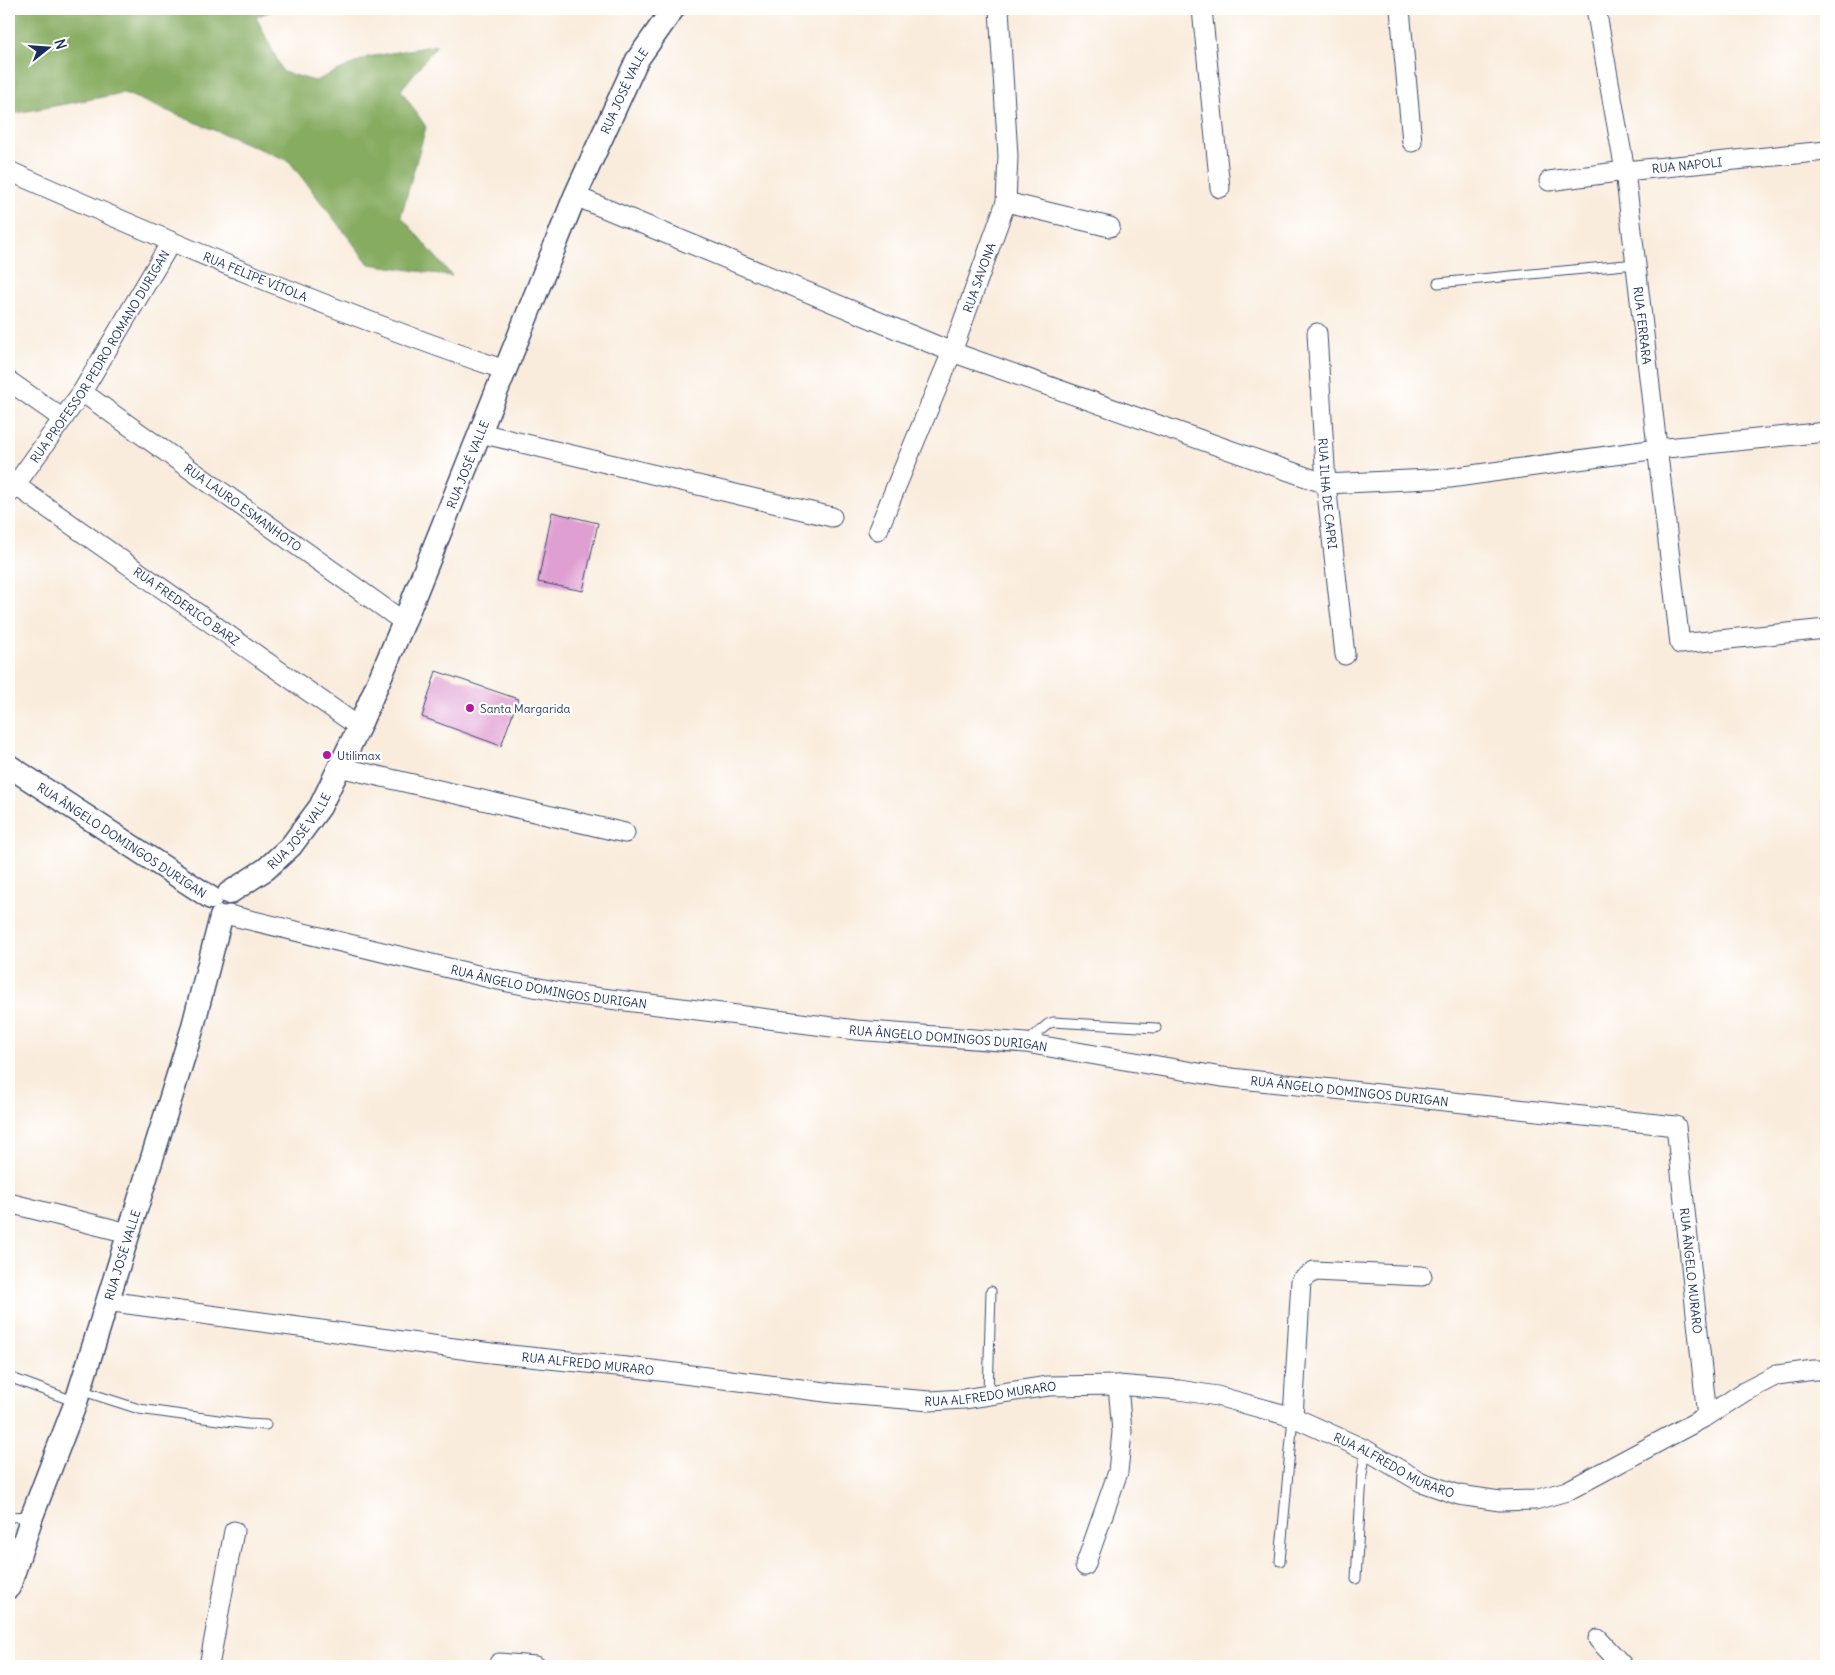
<svg xmlns="http://www.w3.org/2000/svg" width="1835" height="1675" font-family="Delius,sans-serif">
<style>
.forest{fill:#86ac61;stroke:#506e60}
.building{fill:#e09fd3}
.lines{fill:none;stroke-linecap:round;stroke-linejoin:round}
.service-casing{stroke:#3c4b71;stroke-width:11}
.minor-casing{stroke:#3c4b71;stroke-width:21}
.tertiary-casing{stroke:#3c4b71;stroke-width:25}
.service{stroke:#fff;stroke-width:9}
.minor{stroke:#fff;stroke-width:19}
.tertiary{stroke:#fff;stroke-width:22}
.poi-dot{fill:#b5179e;stroke:#fff;stroke-width:2}
.labels{text-anchor:middle;dominant-baseline:central;stroke-width:4.5;stroke-linejoin:round;paint-order:stroke}
.street-label{font-size:12px;fill:#1b2f5e;stroke:#fff}
.poi-label{font-size:12px;fill:#1b2f5e;stroke:#fff;text-anchor:start}
</style>
<rect width="100%" height="100%" fill="#fff"/>
<filter id="ink" filterUnits="userSpaceOnUse"><feTurbulence type="fractalNoise" baseFrequency=".02" numOctaves="2"/><feDisplacementMap in="SourceGraphic" scale="10" xChannelSelector="R" yChannelSelector="G"/><feConvolveMatrix kernelMatrix="1 2 1 2 8 2 1 2 1" color-interpolation-filters="sRGB"/></filter>
<filter id="wash" filterUnits="userSpaceOnUse"><feTurbulence type="fractalNoise" baseFrequency=".0096" numOctaves="4" result="noise"/><feDisplacementMap in="SourceGraphic" scale="20" xChannelSelector="R" yChannelSelector="G"/><feGaussianBlur stdDeviation="1.12" result="paint"/><feColorMatrix in="noise" values="0 0 0 0 0 0 0 0 0 0 0 0 0 0 0 0 0 1.4 0 .05"/><feComposite in="paint" operator="in"/></filter>
<g filter="url(#wash)">
<rect width="100%" height="100%" fill="#f9ecdc"/>
<!-- forest -->
<polygon class="forest" points="9,9 277,9 256,17 283,72 315,81 368,57 437,45 401,90 426,127 401,216 452,276 369,264 289,161 124,93 11,114 9,113"/>
<g id="blocks">
<!-- building -->
<g class="building">
<polygon points="552,512 598,523 583,591 538,582"/>
<polygon points="436,671 518,699 501,746 422,717"/>
</g>
</g>
</g>
<g filter="url(#ink)">
<use href="#blocks" fill-opacity="0" stroke="#3c4b71" stroke-width="1"/>
<g class="lines">
<!-- service casing -->
<g class="service-casing">
<g id="service">
<polyline points="1438,283 1636,264"/>
<polyline points="1026,1043 1048,1024 1053,1022 1156,1028"/>
<polyline points="9,1377 76,1402"/>
<polyline points="80,1390 139,1409 247,1424 266,1425"/>
<polyline points="988,1394 991,1291"/>
<polyline points="9,1517 32,1516"/>
<polyline points="1280,1561 1293,1417"/>
<polyline points="1356,1579 1362,1475 1366,1450"/>
</g>
</g>
<!-- minor casing -->
<g class="minor-casing">
<g id="minor">
<polyline points="1202,9 1220,188"/>
<polyline points="1400,9 1412,142"/>
<path id="s1" d="M1596,9L1625,171L1680,644L1826,629"/>
<path id="s2" d="M9,171C172,243 336,313 505,370"/>
<path id="s3" d="M1549,181L1625,171L1826,151"/>
<polyline points="575,196 952,352 1326,484 1450,478 1657,449 1826,432"/>
<polyline points="1006,202 1110,227"/>
<path id="s4" d="M1317,333L1326,484L1345,655"/>
<polyline points="9,381 63,419"/>
<path id="s5" d="M82,392L404,622"/>
<polyline points="480,433 832,517"/>
<path id="s6" d="M15,485L359,727"/>
<path id="s7" d="M9,494L82,392L171,242"/>
<path id="s8" d="M878,530L952,352L1006,202L1008,156L999,9"/>
<polyline points="339,767 625,833"/>
<path id="s9" d="M229,915L498,980L570,994L856,1030L1026,1043L1222,1077L1676,1126L1707,1416"/>
<polyline points="9,1203 128,1233"/>
<path id="s10" d="M106,1301L491,1353L636,1368L833,1393L930,1401L964,1399L1048,1386L1118,1385L1179,1390L1217,1396L1293,1417L1366,1450L1421,1482L1459,1495L1500,1501L1535,1500L1567,1491L1707,1416L1744,1392L1777,1375L1814,1370H1826"/>
<polyline points="1293,1417 1301,1281 1314,1271 1422,1276"/>
<polyline points="1085,1566 1118,1472 1122,1432 1118,1385"/>
<polyline points="1598,1639 1623,1666"/>
<polyline points="499,1663 536,1666"/>
<polyline points="209,1666 234,1531"/>
</g>
</g>
<!-- tertiary casing -->
<g class="tertiary-casing">
<g id="tertiary">
<path id="s11" d="M9,766L211,898"/>
<path id="s12" d="M229,893L266,869L291,846L320,807L359,727L404,622L575,196L637,60L673,9"/>
<path id="s13" d="M9,1587L32,1516L76,1402L192,1030L221,917"/>
</g>
</g>
<!-- service -->
<use href="#service" class="service"/>
<!-- minor -->
<use href="#minor" class="minor"/>
<!-- tertiary -->
<use href="#tertiary" class="tertiary"/>
</g>
</g>
<!-- markers -->
<g class="poi-dot">
<circle cx="470" cy="708" r="5"/>
<circle cx="327" cy="755" r="5"/>
</g>
<g class="labels">
<!-- street labels -->
<g class="street-label">
<text stroke="none"><textPath href="#s12" startOffset="905">RUA JOSÉ VALLE</textPath></text>
<text stroke="none"><textPath href="#s3" startOffset="139">RUA NAPOLI</textPath></text>
<text stroke="none"><textPath href="#s2" startOffset="268">RUA FELIPE VÍTOLA</textPath></text>
<text stroke="none"><textPath href="#s8" startOffset="272">RUA SAVONA</textPath></text>
<text stroke="none"><textPath href="#s1" startOffset="320">RUA FERRARA</textPath></text>
<text stroke="none"><textPath href="#s7" startOffset="165">RUA PROFESSOR PEDRO ROMANO DURIGAN</textPath></text>
<text stroke="none"><textPath href="#s12" startOffset="500">RUA JOSÉ VALLE</textPath></text>
<text stroke="none"><textPath href="#s4" startOffset="161">RUA ILHA DE CAPRI</textPath></text>
<text stroke="none"><textPath href="#s5" startOffset="198">RUA LAURO ESMANHOTO</textPath></text>
<text stroke="none"><textPath href="#s6" startOffset="210">RUA FREDERICO BARZ</textPath></text>
<text stroke="none"><textPath href="#s12" startOffset="95">RUA JOSÉ VALLE</textPath></text>
<text stroke="none"><textPath href="#s11" startOffset="135">RUA ÂNGELO DOMINGOS DURIGAN</textPath></text>
<text stroke="none"><textPath href="#s9" startOffset="328">RUA ÂNGELO DOMINGOS DURIGAN</textPath></text>
<text stroke="none"><textPath href="#s9" startOffset="731">RUA ÂNGELO DOMINGOS DURIGAN</textPath></text>
<text stroke="none"><textPath href="#s9" startOffset="1136">RUA ÂNGELO DOMINGOS DURIGAN</textPath></text>
<text stroke="none"><textPath href="#s13" startOffset="351">RUA JOSÉ VALLE</textPath></text>
<text stroke="none"><textPath href="#s9" startOffset="1610">RUA ÂNGELO MURARO</textPath></text>
<text stroke="none"><textPath href="#s10" startOffset="486">RUA ALFREDO MURARO</textPath></text>
<text stroke="none"><textPath href="#s10" startOffset="891">RUA ALFREDO MURARO</textPath></text>
<text stroke="none"><textPath href="#s10" startOffset="1310">RUA ALFREDO MURARO</textPath></text>
</g>
<!-- poi labels -->
<g class="poi-label">
<text x="480" y="708">Santa Margarida</text>
<text x="337" y="755">Utilimax</text>
</g>
</g>
<!-- margin -->
<rect width="1835" height="1675" fill="none" stroke="#fff" stroke-width="30"/>
<!-- north arrow -->
<g transform="translate(48 48) rotate(73)" stroke="#ffffff" stroke-width="4" paint-order="stroke">
<path d="M0-4L9 19L0 12L-9 19Z" fill="#1b2f5e"/>
<text y="-8" font-size="14" font-weight="bold" text-anchor="middle" fill="#1b2f5e">N</text>
</g>
</svg>
